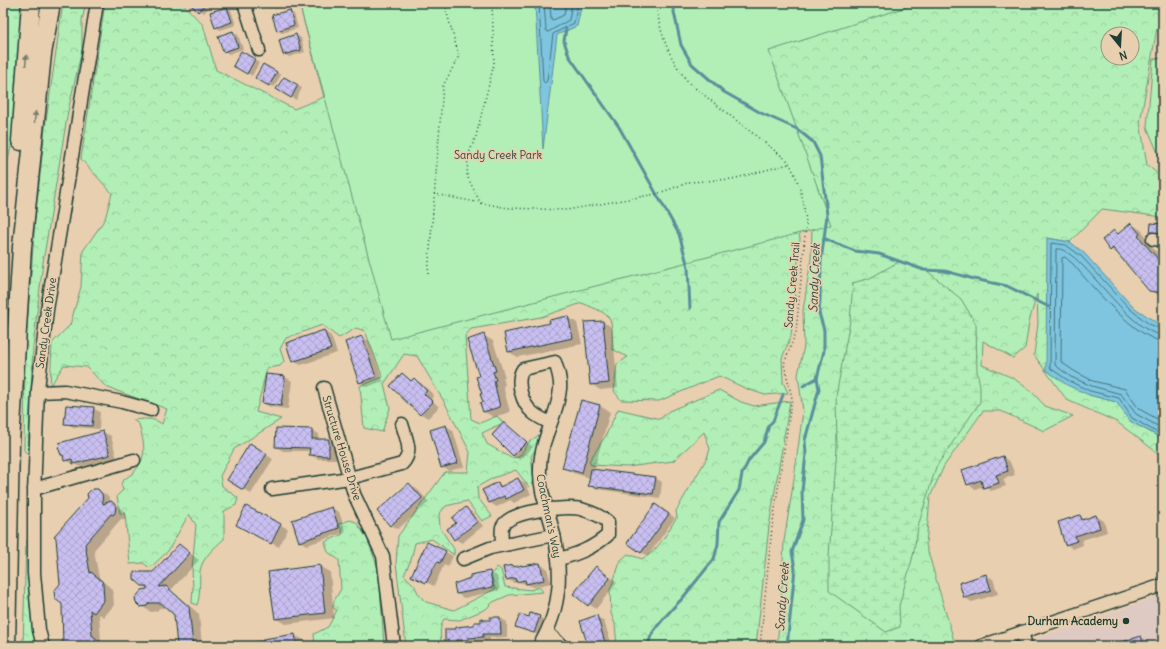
<svg xmlns="http://www.w3.org/2000/svg" width="1166" height="649" font-family="Delius,sans-serif">
<style>
.built{fill:#decac3}
.grass{fill:url(#grass-tufts);stroke:#689675}
.forest{fill:url(#forest-crowns);stroke:#689675;fill-rule:evenodd}
.wetland{fill:url(#wetland-marsh);stroke:#689675}
.park{fill:#b2efb6;stroke:#689675}
.water{fill:#7fc5e0;stroke:#598f9b}
.shadow{fill:#0003}
.lines{fill:none;stroke-linecap:round;stroke-linejoin:round}
.shore{stroke:#457379;stroke-width:1}
.stream{stroke:#598f9b;stroke-width:3}
.building{fill:url(#building-cross-hatch);stroke:#1f3d34}
.minor-casing{stroke:#1f3d34;stroke-width:15}
.highway-casing{stroke:#1f3d34;stroke-width:21}
.path{stroke:#1f3d34;stroke-width:1.5;stroke-dasharray:1 3;stroke-linecap:butt}
.minor{stroke:#e8cfb0;stroke-width:12}
.highway{stroke:#e8cfb0;stroke-width:18}
.oneway{fill:#797f6c}
.poi-dot{fill:#1f3d34;stroke:#e8cfb0;stroke-width:1.5}
.labels{text-anchor:middle;dominant-baseline:central;stroke-width:3.5;stroke-linejoin:round;paint-order:stroke}
.park-label{font-size:11px;fill:#26463a;stroke:#e8cfb0}
.street-label{font-size:11px;fill:#1f3d34;stroke:#e8cfb0}
.poi-label{font-size:11px;font-weight:bold;fill:#1f3d34;stroke:#e8cfb0;text-anchor:end}
.water-label{font-size:12px;font-style:italic;fill:#24443d;stroke:#e8cfb0}
</style>
<defs>
<pattern id="grass-tufts" width="24" height="20" patternUnits="userSpaceOnUse"><rect width="24" height="20" fill="#b2efb6"/><path d="M3 7l-1-3M5 7V3M7 7l1-3M15 17l-1-3M17 17v-4M19 17l1-3" fill="none" stroke="#99ce9d"/></pattern>
<pattern id="forest-crowns" width="20" height="18" patternUnits="userSpaceOnUse"><rect width="20" height="18" fill="#b2efb6"/><path d="M2 6a3 3 0 1 1 6 0M12 15a3 3 0 1 1 6 0" fill="none" stroke="#99ce9d"/></pattern>
<pattern id="wetland-marsh" width="20" height="14" patternUnits="userSpaceOnUse"><rect width="20" height="14" fill="#b2efb6"/><path d="M1 5h8M5 5V1M11 12h8M15 12V8" fill="none" stroke="#99ce9d"/></pattern>
<pattern id="building-cross-hatch" width="8" height="8" patternUnits="userSpaceOnUse"><rect width="8" height="8" fill="#c8bef0"/><path d="M0 0l8 8M0 8l8-8" fill="none" stroke="#aba4ce"/></pattern>
</defs>
<rect width="100%" height="100%" fill="#e8cfb0"/>
<filter id="ink" filterUnits="userSpaceOnUse"><feTurbulence type="fractalNoise" baseFrequency=".025" numOctaves="2"/><feDisplacementMap in="SourceGraphic" scale="8" xChannelSelector="R" yChannelSelector="G"/><feConvolveMatrix kernelMatrix="1 2 1 2 8 2 1 2 1" color-interpolation-filters="sRGB"/></filter>
<g filter="url(#ink)">
<!-- built -->
<polygon class="built" points="1163,595 1163,646 1017,646"/>
<!-- grass -->
<polygon class="grass" points="3,3 25,3 14,132 7,165 6,216 4,216"/>
<!-- forest -->
<g class="forest">
<polygon points="63,3 86,3 82,20 82,50 68,111 43,262 33,347 28,455 24,450 25,353 35,221 45,128"/>
<path d="M105,3H182L203,25L216,70L294,109L324,97L299,3H1163V28H1157L1140,122L1147,165L1163,178V217L1102,209L1070,242L1047,238L1089,395L1117,402L1130,421L1157,436L1163,442V457L1117,422L1067,400L1034,355L1038,323L1037,294L1029,322L1025,348L1013,358L983,341L982,365L1013,378L1032,392L1045,406L1073,416L1044,431L1001,411H983L944,466L930,497L926,545L954,641L940,646H777L781,602L784,541L794,479L803,411L798,375L804,346L803,311L811,259L812,229L799,233L800,239L791,336L782,358L783,382L788,393L765,395L747,389L719,376L659,401L621,400L614,391L617,364L628,357L612,349C613,315 613,316 582,303L541,317L471,329L465,336L471,419L480,423L497,416L503,423L482,433L487,444L511,458L519,457L529,442L539,435L538,446L531,456L534,482L529,487L516,470L493,478L477,487L478,498L492,516L482,521L467,501L446,506L439,514L440,528L454,549V555L432,539L415,543L411,560L404,575L414,585L419,595L426,602L454,610L495,589L491,575L497,567L501,570L505,587L530,590L539,587L543,592L509,595L493,602L486,609L460,620L444,619C439,626 440,638 442,646H406L396,563L398,536L445,472H468L470,452L446,405L417,356L404,354L384,384L390,408L382,432L364,428L360,386L383,377L365,331L356,328L339,338L322,325L286,338L280,349L284,361L280,366L267,368L256,412L281,419L234,449L220,476L222,486L238,498L236,505L224,511V539C215,547 202,558 200,571C199,583 201,594 197,605L192,603L193,587L192,569L196,525L189,514L168,551L150,568L143,563L130,564L125,514L120,513L117,496L123,490L121,484C123,479 128,477 132,474C149,458 144,443 139,424L133,420C144,419 152,417 162,424L167,409L106,387L87,367L64,365L50,386L52,343L70,325L81,287L83,251L105,219L112,193L81,159ZM1108,34H1132V58H1108Z"/>
<path d="M719,390L741,402L754,406L790,401L769,526L756,646H617L615,624L611,613L610,590L621,560L628,554L642,559C659,551 667,532 677,517L676,511L707,458L710,449L704,432L673,461L627,467L591,465L589,461L605,437L618,409L660,419L669,411Z"/>
<polygon points="350,520 356,522 367,538 379,571 384,646 315,646 314,634 328,627 337,610 333,608 334,601 341,589 339,560 328,552 325,542 343,534 339,524"/>
<path d="M28,538C29,574 27,611 37,646H23L26,543Z"/>
</g>
<!-- wetland -->
<polygon class="wetland" points="900,261 926,270 961,299 976,324 977,371 980,386 980,402 936,467 919,523 913,556 899,606 900,627 886,632 829,591 829,556 837,447 836,396 850,321 853,283 870,278"/>
<!-- park -->
<g class="park">
<polygon points="299,3 919,3 769,51 831,225 391,339"/>
<polygon points="1163,58 1163,165 1147,127 1153,59"/>
</g>
<!-- water -->
<g class="water">
<polygon points="535,3 582,3 577,26 557,35 543,149"/>
<polygon points="1047,238 1070,242 1084,253 1132,306 1163,327 1163,442 1156,435 1130,421 1116,402 1089,395 1067,385 1046,370"/>
</g>
<!-- shadow -->
<g class="shadow">
<polygon points="191,3 213,3 204,13"/>
<polygon points="270,3 292,3 292,4 276,9 271,6"/>
<polygon points="227,8 231,10 236,25 220,30 216,27"/>
<polygon points="289,11 294,14 298,28 282,33 277,30"/>
<polygon points="233,32 238,35 243,49 229,54 224,51"/>
<polygon points="296,35 301,38 305,52 289,57 284,54"/>
<polygon points="242,53 259,63 252,76 234,65"/>
<polygon points="263,65 281,75 274,87 256,78"/>
<polygon points="284,78 302,88 296,100 278,89"/>
<polygon points="1131,224 1141,230 1149,240 1148,242 1163,260 1163,297 1150,291 1120,255 1111,250 1115,231 1119,234"/>
<polygon points="568,317 577,323 582,344 518,357 509,352 551,324"/>
<polygon points="603,322 612,327 618,388 600,390 591,384"/>
<polygon points="324,331 331,336 337,353 301,365 293,361"/>
<polygon points="483,335 493,341 505,377 503,377 505,385 503,386 510,412 494,417 484,412"/>
<polygon points="362,337 369,341 383,381 367,387 359,382"/>
<polygon points="403,374 412,381 414,379 421,383 434,395 431,399 439,407 428,418 421,414 391,386"/>
<polygon points="267,375 285,377 292,381 288,409 270,407 263,403"/>
<polygon points="582,401 600,406 610,412 594,470 655,478 662,482 660,498 597,489 589,485 590,478 573,473 563,467"/>
<polygon points="93,408 100,412 99,429 73,427 65,423"/>
<polygon points="505,424 533,447 520,460 513,456"/>
<polygon points="446,426 453,430 464,467 449,471 442,467"/>
<polygon points="312,430 319,434 319,440 329,440 336,444 336,459 318,459 310,455 311,451 283,451 276,447"/>
<polygon points="103,432 111,436 117,459 81,467 65,460 62,455"/>
<polygon points="257,449 273,459 251,494 228,479"/>
<polygon points="1003,457 1010,462 1015,475 1003,479 1006,486 991,491 984,486 975,489 968,484"/>
<polygon points="518,479 525,483 531,494 514,503 510,500 497,507 490,503 484,491 498,484 503,486"/>
<polygon points="409,484 416,488 429,502 398,529 391,525"/>
<polygon points="98,490 108,496 112,503 125,512 125,519 121,519 94,550 99,578 113,590 114,605 104,617 99,614 101,641 107,646 65,646 61,584"/>
<polygon points="247,507 288,529 279,547 244,529"/>
<polygon points="332,508 339,512 346,532 307,545 299,541"/>
<polygon points="466,509 473,513 483,526 462,543 455,539 457,523"/>
<polygon points="662,509 675,518 648,556 641,552"/>
<polygon points="1080,516 1086,520 1096,516 1104,521 1107,532 1082,540 1083,545 1073,549 1066,544"/>
<polygon points="428,543 453,556 448,567 444,565 434,586 419,579"/>
<polygon points="179,545 199,560 171,590 199,614 202,646 178,646 175,614 168,608 159,608 157,611 151,612 141,606 150,590 142,585"/>
<polygon points="540,564 547,568 551,583 534,587 519,582 514,583 507,579 513,566 524,567"/>
<polygon points="320,566 330,572 334,618 286,624 276,619 270,573"/>
<polygon points="596,567 617,582 596,609 575,594"/>
<polygon points="489,572 497,576 500,590 464,598 457,594 464,583 463,580"/>
<polygon points="986,575 993,579 998,594 972,602 965,598 960,583"/>
<polygon points="539,617 544,620 538,635 516,626 529,618"/>
<polygon points="597,617 604,621 612,646 589,646"/>
<polygon points="500,618 507,622 507,637 490,638 490,641 475,641 475,644 464,644 464,646 450,646 446,644 457,630 482,623 482,619 487,621"/>
<polygon points="294,635 304,640 305,646 245,646"/>
<polygon points="1141,637 1148,641 1149,646 1112,646"/>
</g>
<g class="lines">
<!-- shore -->
<g class="shore">
<polyline points="539,3 543,81 545,83 547,81 553,34 574,23 578,3"/>
<polyline points="544,3 546,30 548,32 569,20 572,3"/>
<polyline points="550,3 551,19 553,20 564,15 566,3"/>
<polyline points="1163,330 1149,324 1130,309 1081,256 1066,245 1051,243 1050,368 1069,381 1090,391 1119,398 1132,418 1163,436"/>
<path d="M1163,335C1128,334 1079,245 1056,249L1055,365L1071,377L1092,386L1121,394L1136,414L1163,429"/>
<path d="M1163,341C1138,341 1089,283 1073,264L1065,257L1062,258L1061,362L1074,371L1093,381L1125,389L1139,409L1163,422"/>
</g>
<!-- stream -->
<g class="stream">
<polyline points="674,3 674,12 681,45 692,64 724,92 761,113 797,129 813,142 820,156 827,215 821,261 820,299 819,313 824,330 824,351 817,378 819,389 805,440 806,454 802,491 803,520 792,552 795,569 787,646"/>
<polyline points="566,29 564,41 569,56 619,127 679,234 688,267 690,309"/>
<polyline points="825,239 855,251 879,254 924,270 945,271 974,279 1007,286 1049,307"/>
<polyline points="803,386 817,378"/>
<path d="M648,646C649,642 650,637 652,634C654,629 677,603 681,600L714,559L718,544L719,522L739,490L742,474L749,460L764,442L769,425L773,421L783,395"/>
</g>
</g>
<!-- building -->
<g class="building">
<polygon points="189,3 206,3 198,12"/>
<polygon points="269,3 283,3 270,7"/>
<polygon points="227,7 232,22 215,28 210,12"/>
<polygon points="290,10 294,25 277,31 272,15"/>
<polygon points="233,31 238,47 223,52 218,36"/>
<polygon points="296,34 301,50 283,55 279,40"/>
<polygon points="241,51 255,59 247,74 233,66"/>
<polygon points="263,64 277,72 269,86 255,78"/>
<polygon points="284,77 298,85 291,98 276,89"/>
<polygon points="1131,223 1140,234 1138,236 1163,265 1163,293 1149,291 1113,248 1110,251 1102,240 1114,230 1118,234"/>
<polygon points="1151,223 1163,224 1163,235 1150,234"/>
<polygon points="568,316 573,338 508,352 504,333 550,323 549,320"/>
<polygon points="603,321 609,383 590,385 584,322"/>
<polygon points="324,330 331,349 292,362 286,343"/>
<polygon points="484,334 496,371 493,372 496,380 494,381 500,407 483,412 480,403 483,402 480,394 482,394 476,377 479,376 467,340"/>
<polygon points="362,336 376,377 359,383 345,342"/>
<polygon points="402,373 411,381 414,378 427,391 424,394 433,402 420,415 390,386"/>
<polygon points="266,374 285,376 281,406 262,403"/>
<polygon points="581,400 600,405 582,473 562,468"/>
<polygon points="66,405 94,407 92,426 64,424"/>
<polygon points="504,422 527,442 513,456 492,435"/>
<polygon points="446,425 458,463 441,468 430,430"/>
<polygon points="276,428 312,429 312,439 329,439 329,456 309,455 310,448 275,447"/>
<polygon points="103,431 110,455 73,464 72,459 64,461 63,455 61,455 58,447 60,446 59,443"/>
<polygon points="250,443 267,454 243,490 227,480"/>
<polygon points="1003,456 1008,471 996,475 999,483 983,488 981,480 967,485 962,470"/>
<polygon points="591,469 656,477 653,494 588,486"/>
<polygon points="518,478 524,490 506,499 504,496 489,503 482,490 498,482 500,487"/>
<polygon points="409,483 422,498 390,526 377,511"/>
<polygon points="92,489 98,489 102,494 103,504 111,501 116,505 115,513 113,515 111,514 85,544 90,573 91,572 102,581 103,584 104,600 94,613 90,610 92,635 105,646 63,646 62,604 55,599 54,591 60,584 56,538 54,536 88,498 87,494"/>
<polygon points="655,504 669,514 641,553 627,543"/>
<polygon points="246,506 281,524 271,544 236,525"/>
<polygon points="332,507 339,528 299,542 292,520"/>
<polygon points="466,507 477,522 454,540 447,529 456,523 452,518"/>
<polygon points="1080,515 1082,520 1096,515 1100,528 1075,536 1077,541 1065,545 1058,522"/>
<polygon points="427,542 446,551 440,563 437,562 426,583 411,576"/>
<polygon points="179,544 190,553 159,587 166,586 189,607 193,646 177,646 174,615 161,603 149,603 147,606 140,607 136,603 135,598 142,590 147,589 147,586 142,586 134,579 134,572 153,572"/>
<polygon points="540,563 544,580 526,584 525,580 516,582 515,578 506,580 503,567 513,565 514,567 522,565 522,566"/>
<polygon points="320,565 325,613 275,619 268,572"/>
<polygon points="596,566 610,578 588,606 573,594"/>
<polygon points="490,571 493,587 456,594 454,584 470,578 470,575"/>
<polygon points="986,574 991,590 964,598 959,583"/>
<polygon points="530,613 540,616 534,633 515,627 520,614 529,617"/>
<polygon points="597,615 606,646 588,646 580,621"/>
<polygon points="490,617 500,617 501,634 483,634 483,637 468,638 468,640 457,640 457,644 445,645 445,629 456,629 456,627 474,625 474,622 481,622 481,618 483,618 483,620 490,620"/>
<polygon points="295,634 297,646 244,646 243,644 264,641 263,639"/>
<polygon points="1141,636 1144,646 1109,646"/>
</g>
<g class="lines">
<!-- minor casing -->
<g class="minor-casing">
<g id="minor">
<polyline points="244,3 259,50"/>
<polyline points="1153,239 1163,240"/>
<polyline points="324,388 354,494 383,556 394,646"/>
<polyline points="38,392 65,391 122,402 151,410"/>
<polyline points="34,489 134,460"/>
<path d="M272,489L350,478L402,464C414,452 406,439 402,424"/>
<path d="M502,545C502,540 501,532 502,527C509,510 565,506 581,509C591,512 600,515 608,522V535C593,548 578,554 559,559"/>
<polyline points="463,559 490,548 554,535"/>
<polyline points="547,632 562,646"/>
<polyline points="1022,632 1026,646"/>
<polyline points="43,646 39,630 34,573 34,494 38,389 47,310 97,3"/>
<path d="M539,646C563,607 563,566 551,523C546,505 539,488 540,469C540,439 558,416 560,389C561,380 558,371 555,362L523,369C515,381 522,404 533,413C538,417 544,420 550,423"/>
<polyline points="981,646 1163,585"/>
</g>
</g>
<!-- highway casing -->
<g class="highway-casing">
<g id="highway">
<polyline points="21,141 31,3"/>
<polyline points="6,646 10,443 22,247 42,54 51,3"/>
</g>
</g>
<!-- path -->
<g class="path">
<path d="M656,3C660,35 669,59 690,84L788,161C799,180 805,203 806,225L796,332L784,364L792,398L772,528L760,646"/>
<polyline points="434,194 508,208 567,210 656,194 690,182 732,179 789,164"/>
<polyline points="481,204 467,176 468,156 476,136 494,64 492,3"/>
<polyline points="428,274 443,86 459,56 446,10 447,3"/>
</g>
<!-- minor -->
<use href="#minor" class="minor"/>
<!-- highway -->
<use href="#highway" class="highway"/>
</g>
<!-- one-way arrows -->
<defs><path id="oneway-solid" d="M-6-.8H1V-3.2L6.5 0L1 3.2V.8H-6Z"/></defs>
<g class="oneway">
<use href="#oneway-solid" transform="translate(26 60) rotate(-86)"/>
<use href="#oneway-solid" transform="translate(35 117) rotate(-84)"/>
</g>
</g>
<!-- markers -->
<circle class="poi-dot" cx="1126" cy="621" r="4"/>
<g class="labels">
<!-- park labels -->
<g class="park-label">
<text x="498" y="155">Sandy Creek Park</text>
</g>
<!-- street labels -->
<g class="street-label">
<text transform="translate(792 285) rotate(-85)">Sandy Creek Trail</text>
<text transform="translate(46 323) rotate(-82)">Sandy Creek Drive</text>
<text transform="translate(342 448) rotate(73)">Structure House Drive</text>
<text transform="translate(549 516) rotate(78)">Coachman's Way</text>
</g>
<!-- poi labels -->
<g class="poi-label">
<text x="1118" y="621">Durham Academy</text>
</g>
<!-- water labels -->
<g class="water-label">
<text transform="translate(814 278) rotate(-88)">Sandy Creek</text>
<text transform="translate(782 597) rotate(-86)">Sandy Creek</text>
</g>
</g>
<!-- margin -->
<rect width="1166" height="649" fill="none" stroke="#e8cfb0" stroke-width="16"/>
<rect x="8" y="8" width="1150" height="633" fill="none" stroke="#1f3d34" stroke-width="1.5" filter="url(#ink)"/>
<!-- north arrow -->
<g transform="translate(1120 46) rotate(162)"><circle r="19" fill="#e8cfb0" stroke="#98957e"/>
<path d="M0-3L7 15L0 10L-7 15Z" fill="#1f3d34"/>
<text y="-6" font-size="11" font-weight="bold" text-anchor="middle" fill="#1f3d34">N</text>
</g>
</svg>
